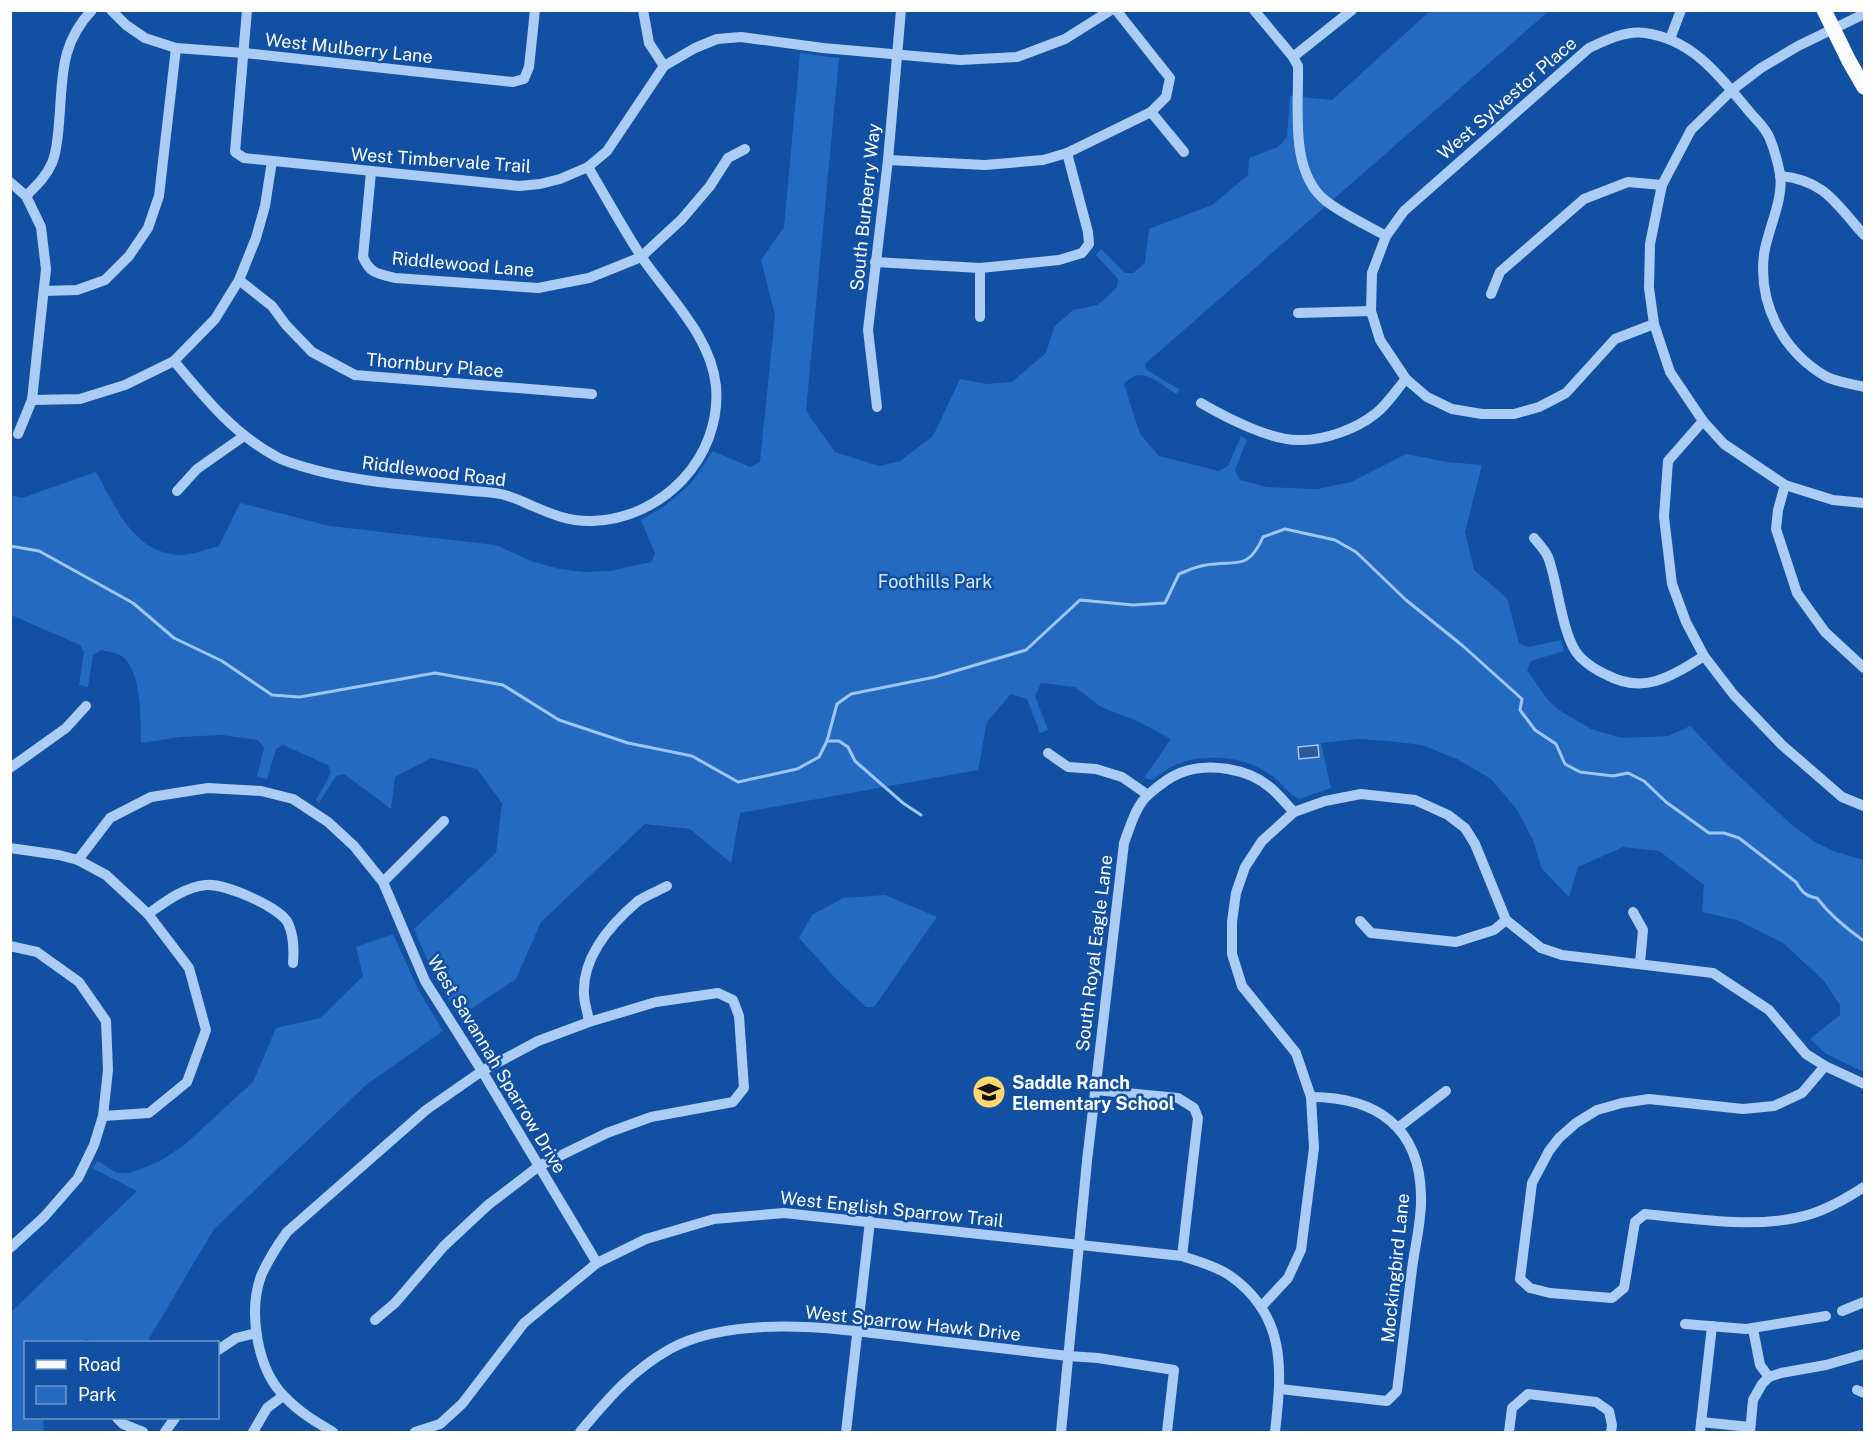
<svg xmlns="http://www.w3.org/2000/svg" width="1875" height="1443" font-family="'Public Sans',sans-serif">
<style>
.green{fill:#246ac0}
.water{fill:#2d5a96;stroke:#9cc7f8;stroke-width:1.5}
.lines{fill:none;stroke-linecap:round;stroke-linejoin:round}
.stream{stroke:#9cc7f8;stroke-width:3}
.minor{stroke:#abccf5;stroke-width:10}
.major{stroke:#f9fbff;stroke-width:15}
.labels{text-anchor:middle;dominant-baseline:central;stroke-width:5;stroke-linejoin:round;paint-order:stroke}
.street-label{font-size:18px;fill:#fff;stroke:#1150a2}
.park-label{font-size:18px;fill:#d4e7fe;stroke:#1150a2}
.poi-label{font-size:18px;font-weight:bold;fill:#fff;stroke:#1150a2;text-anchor:start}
</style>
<rect width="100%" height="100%" fill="#1150a2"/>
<!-- green -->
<g class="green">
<path d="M1430,11H1549L1145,364L1147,370L1180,390L1176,394C1158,383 1142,364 1124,384L1140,434L1159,456L1218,471L1228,466L1241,436L1247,440L1235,470L1240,480L1266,487L1317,489L1351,482L1406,454L1447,462L1482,465L1465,532L1474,570L1507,598L1519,643L1528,647L1561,640L1564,651L1531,661L1527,670L1548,700L1559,710L1591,729L1622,738L1668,736L1690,726L1724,762L1792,825L1815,842L1833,851L1864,860V1072L1826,1054L1810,1039L1840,1015V1005L1824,981L1783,943L1737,920L1702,912L1704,885L1659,851L1623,847L1578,867L1569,897L1542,869L1533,840L1516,808L1491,779L1457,759L1422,745L1388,741L1358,739L1321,743L1331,788L1299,799C1288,794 1281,782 1271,775C1243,755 1202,752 1171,767C1165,770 1158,776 1152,780L1144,778L1171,739L1137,721L1101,707L1075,687L1041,683L1035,696L1048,730L1040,733L1027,699L1011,694L987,722L978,770L740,813L731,863L690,829L645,824L541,922L516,979L459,1017L434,975L414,929L496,853L502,803L477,769L431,758L395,777L391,809L344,774L336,776L319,803L316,800L331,773L328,765L283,745L276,749L267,779L257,777L264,748L258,740L222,735L180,737L141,743C140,720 143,669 120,655C115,652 107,652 102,650L93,655L88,687L79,685L84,652L80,645L11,615V495L22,498L96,472C116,507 132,551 178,555C190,556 207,549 219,546L240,503L330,526L496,545L531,561L560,569L583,572L610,571L651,562L655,554L641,520L666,505L691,483L713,451L750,467L760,462L775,315L761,260L784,227L800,53L839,58L806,411L835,452L879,466L900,461L933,436L960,379L987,384L1012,382L1046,353L1054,327L1073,310L1098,305L1117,287L1118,279L1096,255L1101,249L1125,273H1133L1145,263L1149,229L1212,205L1248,175L1249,158L1278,147L1287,137L1290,96L1332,100Z"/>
<polygon points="885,895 937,917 874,1007 866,1007 837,980 799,938 812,915 843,898"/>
<polygon points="393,934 419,991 443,1031 366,1085 214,1229 147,1342 100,1342 85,1339 82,1342 26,1342 26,1418 43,1418 44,1432 16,1432 11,1429 11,1312 137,1191 92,1168 98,1161 117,1173 130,1173 160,1161 183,1146 253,1082 276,1028 320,1018 363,976 356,947"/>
</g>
<!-- water -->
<polygon class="water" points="1318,745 1319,757 1299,759 1298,747"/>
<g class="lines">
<!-- stream -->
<g class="stream">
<path d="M10,546L39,551L133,603L174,638L222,661L272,695L300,697L435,673L503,685L559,720L628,743L692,756L738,782L797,769L819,757L827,741L837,704L851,694L935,677L1026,650L1080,600L1133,605L1165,603L1179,574C1187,571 1197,566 1206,565C1237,560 1248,571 1263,537L1285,529L1335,540L1356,552L1406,600L1463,646L1522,699L1520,710L1535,730L1556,744L1565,764L1580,772L1613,776L1628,773L1644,781L1666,802L1709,833H1724L1739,838L1796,882C1802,892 1805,896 1817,898C1830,915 1847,929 1864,941"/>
<polyline points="827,741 839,741 848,747 855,761 903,803 921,815"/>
</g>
<!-- minor -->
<g class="minor">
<polyline points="111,10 126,25 145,38 176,48 244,53 513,82 524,79 529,67 535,10"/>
<polyline points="247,10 235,152 244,158 519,186 540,184 560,179 588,167 607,151 664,66 695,48 717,39 741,37 823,48 960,60 1017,57 1065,39 1111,10"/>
<polyline points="643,10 649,43 664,66"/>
<path d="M1254,10L1293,57L1298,66C1299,108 1289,172 1326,201C1344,215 1367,225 1386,236"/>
<polyline points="1864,14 1798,46 1761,68 1732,90 1691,130 1662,185 1650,244 1649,288 1654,324 1670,372 1703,421 1724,444 1785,485 1833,500 1864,503"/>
<polyline points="1670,39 1681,10"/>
<polyline points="1293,57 1352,10"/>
<polyline points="1151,112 1184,152"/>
<polyline points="888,160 985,165 1043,160 1067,153 1151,112 1166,97 1170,78 1116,10"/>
<path d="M371,172L363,257C370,274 379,274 395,278L538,288L589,278L641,257L682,219L710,186L728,158L745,149"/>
<path d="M1780,176C1825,180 1836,204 1864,235"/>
<polyline points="10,182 26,196 41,227 46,269 32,400 18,434"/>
<path d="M26,196C36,186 46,177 52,163C57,151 58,136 59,123C63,78 59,45 92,10"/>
<polyline points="875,262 980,268 1059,260 1082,253 1089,244 1088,232 1067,153"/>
<polyline points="239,280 272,306 286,325 312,352 355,375 592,394"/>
<polyline points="44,291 77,290 105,280 129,256 148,228 159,196 176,48"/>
<polyline points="1491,294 1500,272 1584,199 1628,182 1662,185"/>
<polyline points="1298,313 1371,311"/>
<polyline points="980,317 980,268"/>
<path d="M1654,324L1615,339L1566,393L1539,407L1514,414H1482L1452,409L1427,397L1406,379L1380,340L1371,311L1372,273L1386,236L1404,211L1589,48C1606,40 1627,30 1645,33C1692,39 1720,76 1748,110C1755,119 1766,128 1770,139C1774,149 1778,163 1780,174C1784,200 1768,228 1764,254C1758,304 1782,350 1825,376C1836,382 1852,384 1864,387"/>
<path d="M174,361C204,397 233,433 275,456C283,461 292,463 301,466C355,483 415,485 471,491C483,492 497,492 508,496C537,506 559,522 592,521C662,519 722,458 716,386C711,337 670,298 643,259C623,229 606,197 588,167"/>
<polyline points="32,400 80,399 125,385 174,361 215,319 239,280 256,238 265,206 272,161"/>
<path d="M1201,403C1225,417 1273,442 1301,440C1326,440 1356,429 1375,414C1387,405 1396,390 1406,379"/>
<polyline points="877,407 868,330 888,160 901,10"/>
<polyline points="1703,421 1668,461 1664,517 1672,584 1686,622 1704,656 1734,695 1782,745 1842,797 1864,806"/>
<polyline points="1785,485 1778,510 1776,529 1797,593 1825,632 1864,668"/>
<polyline points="177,491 197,469 244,436"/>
<path d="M1534,538C1539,544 1545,550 1548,557C1558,582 1562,639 1580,657C1587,664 1598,671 1607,675C1644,695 1672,676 1704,656"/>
<polyline points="1048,753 1068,767 1096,769 1122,777 1148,795"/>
<polyline points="10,768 66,728 86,706"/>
<polyline points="10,848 59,855 78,860 106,875 148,914 189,968 206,1030 187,1082 149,1113 103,1116"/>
<polyline points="78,860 110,818 151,797 208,788 261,791 293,799 328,822 354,846 383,882 425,981 482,1071 597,1263"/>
<polyline points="383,882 444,821"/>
<polyline points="1633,912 1643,930 1640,963"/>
<path d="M148,914C165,902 184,887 206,885C224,883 280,907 288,923C294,936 294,949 293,963"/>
<polyline points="1360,921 1371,933 1456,942 1494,930 1506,920"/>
<polyline points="10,946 37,952 79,982 106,1021 108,1070 103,1116 94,1145 78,1178 44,1217 10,1248"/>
<path d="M589,1022C588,1013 584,1003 584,994C582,956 611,924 638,901C647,895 658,891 667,886"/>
<path d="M1825,1066L1802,1093L1774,1106L1743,1109L1649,1099L1622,1103L1597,1110L1576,1123L1559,1138L1549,1151L1532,1183L1520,1279L1530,1288L1550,1293L1612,1298L1624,1288L1635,1222L1645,1214C1696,1219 1760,1230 1811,1214C1830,1208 1847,1198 1864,1187"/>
<polyline points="1095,1090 1178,1098 1194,1108 1198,1118 1182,1256"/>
<polyline points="1399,1127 1446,1091"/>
<polyline points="1261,1307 1288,1278 1301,1250 1314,1148 1311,1097 1296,1053 1242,986 1232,954 1232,922 1236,893 1245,867 1262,841 1294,812 1325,801 1361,794 1415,800 1448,815 1465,828 1475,844 1506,920 1541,948 1562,955 1713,973 1769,1010 1806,1054 1825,1066 1864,1084"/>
<polyline points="1842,1311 1864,1302"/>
<polyline points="1685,1324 1746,1329 1826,1316"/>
<polyline points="1753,1329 1760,1365 1769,1377"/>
<polyline points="218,1350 236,1338 256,1333"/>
<path d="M1280,1389L1387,1401L1397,1391C1402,1350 1407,1310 1412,1269C1415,1245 1422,1220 1421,1196C1420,1127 1376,1097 1311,1097"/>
<polyline points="1857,1390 1864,1393"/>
<polyline points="117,1418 123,1424 143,1432"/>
<polyline points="1701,1422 1750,1427"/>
<polyline points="165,1432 175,1418"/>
<polyline points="253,1432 267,1408 283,1396"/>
<path d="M333,1432C316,1422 299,1412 285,1397C257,1370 248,1312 261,1276C268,1260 277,1246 287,1232L426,1110L482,1071L538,1041L589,1022L656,1002L718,993L733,1000L739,1016L744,1088L733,1102L651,1117L607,1133L539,1166L488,1205L444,1246L395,1303L375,1320"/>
<path d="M415,1432L440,1424L462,1404L524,1323L597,1263L646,1239L714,1219L784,1213L1182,1256C1197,1261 1216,1266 1229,1275C1287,1315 1282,1370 1275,1432"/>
<path d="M580,1432C608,1399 631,1371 670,1349C738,1312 848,1330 922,1339C971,1345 1019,1350 1068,1356L1098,1358L1174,1370L1167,1432"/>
<polyline points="846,1432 870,1221"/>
<path d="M1061,1432L1087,1161L1124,843C1130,827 1136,805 1149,794C1157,787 1170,777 1180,773C1208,762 1249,768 1272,789C1280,796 1287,805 1294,812"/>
<polyline points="1509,1432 1512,1408 1528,1394 1596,1402 1609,1411 1612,1425 1611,1432"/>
<polyline points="1700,1432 1712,1326"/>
<polyline points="1750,1432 1753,1400 1762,1384 1769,1377 1781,1373 1826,1365 1864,1354"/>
</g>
<!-- major -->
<polyline class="major" points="1824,10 1849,61 1864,87"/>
</g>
<!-- icons -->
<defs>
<g id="school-disc" transform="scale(1.725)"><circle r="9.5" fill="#ffd66f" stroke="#1150a2"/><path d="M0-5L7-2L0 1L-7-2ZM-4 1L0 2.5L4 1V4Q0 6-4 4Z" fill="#111"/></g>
</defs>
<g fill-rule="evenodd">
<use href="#school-disc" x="989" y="1092"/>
</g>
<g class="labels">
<!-- street labels -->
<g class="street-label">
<text transform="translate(349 48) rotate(6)">West Mulberry Lane</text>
<text transform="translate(1507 98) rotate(-41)">West Sylvestor Place</text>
<text transform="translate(441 160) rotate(4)">West Timbervale Trail</text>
<text transform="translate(865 207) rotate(-84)">South Burberry Way</text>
<text transform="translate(463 264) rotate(5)">Riddlewood Lane</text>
<text transform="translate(435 365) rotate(5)">Thornbury Place</text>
<text transform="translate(434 471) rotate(7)">Riddlewood Road</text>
<text transform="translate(1094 953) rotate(-83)">South Royal Eagle Lane</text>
<text transform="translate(497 1064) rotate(59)">West Savannah Sparrow Drive</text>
<text transform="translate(892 1209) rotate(6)">West English Sparrow Trail</text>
<text transform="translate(1395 1268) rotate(-84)">Mockingbird Lane</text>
<text transform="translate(913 1323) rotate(6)">West Sparrow Hawk Drive</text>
</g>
<!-- park labels -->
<g class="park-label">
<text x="935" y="581">Foothills Park</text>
</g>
<!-- poi labels -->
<g class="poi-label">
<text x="1012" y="1082">Saddle Ranch<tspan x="1012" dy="21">Elementary School</tspan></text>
</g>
</g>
<!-- border -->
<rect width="1875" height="1443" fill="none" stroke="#ffffff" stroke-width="24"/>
<!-- legend -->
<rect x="24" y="1341" width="195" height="78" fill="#1150a2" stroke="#7096c7" stroke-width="1.5"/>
<rect x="36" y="1360" width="30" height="9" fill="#f9fbff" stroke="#7096c7" stroke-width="1.5"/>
<text x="78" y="1371" font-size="18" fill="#ffffff">Road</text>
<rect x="36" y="1386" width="30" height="18" fill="#246ac0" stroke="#7096c7" stroke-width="1.5"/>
<text x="78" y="1401" font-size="18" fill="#ffffff">Park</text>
</svg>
